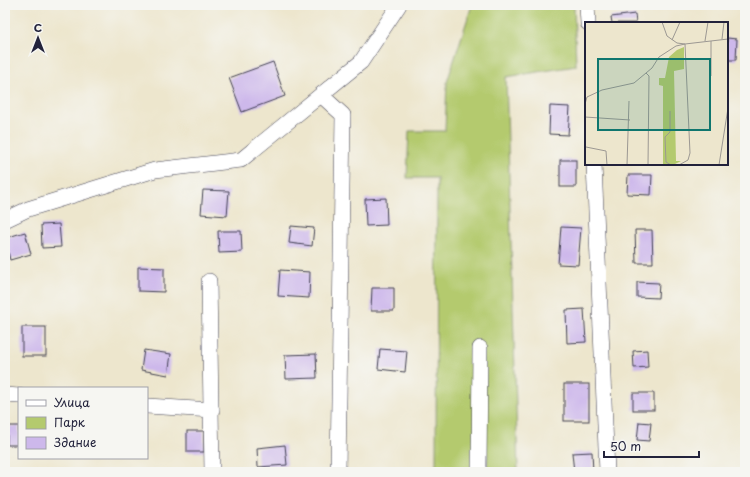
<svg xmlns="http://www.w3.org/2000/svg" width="750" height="477" font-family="'Playpen Sans',sans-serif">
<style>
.green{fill:#b4ca6e;stroke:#6b7654}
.building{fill:#cdb8eb}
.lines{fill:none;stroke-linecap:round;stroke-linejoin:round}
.minor-casing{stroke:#403f51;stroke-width:16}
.minor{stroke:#fff;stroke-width:15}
.inset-road{fill:none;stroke:#9c9893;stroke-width:1}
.view{fill:#0f766e;fill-opacity:0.15;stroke:#0f766e;stroke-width:2}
.inset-edge{fill:none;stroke:#22223b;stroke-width:2}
</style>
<rect width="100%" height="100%" fill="#f6f6f2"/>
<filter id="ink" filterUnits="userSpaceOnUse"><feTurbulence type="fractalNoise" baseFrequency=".025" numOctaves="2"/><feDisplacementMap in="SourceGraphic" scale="8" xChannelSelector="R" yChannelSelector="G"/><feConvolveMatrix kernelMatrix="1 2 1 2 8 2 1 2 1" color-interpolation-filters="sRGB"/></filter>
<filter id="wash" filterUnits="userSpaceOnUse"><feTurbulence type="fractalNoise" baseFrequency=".012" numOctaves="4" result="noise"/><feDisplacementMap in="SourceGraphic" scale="16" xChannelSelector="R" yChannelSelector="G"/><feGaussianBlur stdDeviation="0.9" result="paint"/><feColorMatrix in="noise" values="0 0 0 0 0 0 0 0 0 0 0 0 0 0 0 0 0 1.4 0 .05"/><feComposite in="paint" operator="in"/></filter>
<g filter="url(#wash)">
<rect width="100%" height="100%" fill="#ede6cd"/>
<!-- green -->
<polygon class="green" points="472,5 574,5 576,66 506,77 518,472 436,472 437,178 407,178 409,131 445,131 447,82"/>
<g id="blocks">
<!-- building -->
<g class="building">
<polygon points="635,14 636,23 612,23 611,17"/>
<polygon points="727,38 737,39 736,60 727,60"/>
<polygon points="273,62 285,96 242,112 229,78"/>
<polygon points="550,106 570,107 568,135 549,134"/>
<rect x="560" y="160" width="16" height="27"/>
<polygon points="628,175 652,175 651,195 627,194"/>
<polygon points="203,190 229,191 227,216 201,214"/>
<polygon points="386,198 387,225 366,226 365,199"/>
<polygon points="59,224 61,247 42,248 41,225"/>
<polygon points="291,226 314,228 312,246 289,243"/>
<polygon points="561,227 581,228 578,265 558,264"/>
<polygon points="635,230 652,230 653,263 636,263"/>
<polygon points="218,231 241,231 242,252 219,253"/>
<polygon points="25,232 31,254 10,260 5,238"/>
<polygon points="138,267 164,268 164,292 138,291"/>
<polygon points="280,270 310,272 309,298 278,296"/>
<polygon points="637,282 659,283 658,298 637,297"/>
<polygon points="372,288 394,288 394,311 371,311"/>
<polygon points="584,309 586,342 567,343 566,310"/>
<rect x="22" y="327" width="24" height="29"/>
<polygon points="380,349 407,351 405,372 378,369"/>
<polygon points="144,350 171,354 168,375 141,370"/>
<polygon points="647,350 648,367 634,368 633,351"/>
<polygon points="316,354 317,378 286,379 285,355"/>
<rect x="564" y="384" width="25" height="37"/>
<rect x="633" y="393" width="21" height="17"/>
<polygon points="639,422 651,423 649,441 637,440"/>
<rect x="7" y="426" width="12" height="19"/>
<rect x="187" y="431" width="17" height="21"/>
<polygon points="285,445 287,465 258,467 257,448"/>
<polygon points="592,452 593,472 574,472 572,453"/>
</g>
</g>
</g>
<g filter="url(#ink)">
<use href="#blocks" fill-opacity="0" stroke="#403f51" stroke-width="1"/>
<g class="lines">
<!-- minor casing -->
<g class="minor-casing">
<g id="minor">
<polyline points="587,5 588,23"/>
<polyline points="321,95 343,115 338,472"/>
<polyline points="594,164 607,472"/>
<polyline points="5,220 28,209 155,170 241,160 361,62 399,5"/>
<polyline points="209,281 212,472"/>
<polyline points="5,395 19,396"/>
<polyline points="147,406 212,410"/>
<polyline points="479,472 480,348"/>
</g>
</g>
<!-- minor -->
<use href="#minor" class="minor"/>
</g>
</g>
<!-- overview -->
<g transform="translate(585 22)">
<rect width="143" height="143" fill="#ede6cd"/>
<path d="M99,25V47L89,49L91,139H96L88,143L78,142V64L74,63V56H80L84,35L92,28Z" fill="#b4ca6e"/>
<path class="inset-road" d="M77,0L82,14L92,21L100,22L143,17M137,17L139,0M87,18L95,0M120,19L123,0M126,19V54M61,51L64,54L63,143M0,82L2,75L17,68L49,61L67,46L74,35L91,24L100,22L105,131L103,138L94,143M85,89V110L80,115L81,140L86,143M0,95L45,98M1,125L21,129L22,143M42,143L44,79M134,143L143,86"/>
<path class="view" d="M13,37H125V108H13Z"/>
<rect width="143" height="143" class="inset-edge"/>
</g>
<!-- margin -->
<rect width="750" height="477" fill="none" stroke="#f6f6f2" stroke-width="20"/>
<!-- legend -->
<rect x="18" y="387" width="130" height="72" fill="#f6f6f2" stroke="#a1a1a9"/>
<rect x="26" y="400" width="20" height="6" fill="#ffffff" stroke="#a1a1a9"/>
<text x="54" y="407" font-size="12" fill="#22223b">Улица</text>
<rect x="26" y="417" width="20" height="12" fill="#b4ca6e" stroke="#a1a1a9"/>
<text x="54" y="427" font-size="12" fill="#22223b">Парк</text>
<rect x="26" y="437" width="20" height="12" fill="#cdb8eb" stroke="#a1a1a9"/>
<text x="54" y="447" font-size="12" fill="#22223b">Здание</text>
<!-- north arrow -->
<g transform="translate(38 38)" stroke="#f6f6f2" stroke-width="3" paint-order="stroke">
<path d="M0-3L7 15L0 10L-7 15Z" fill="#22223b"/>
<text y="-6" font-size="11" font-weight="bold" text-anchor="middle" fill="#22223b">С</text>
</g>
<!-- scale -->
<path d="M604 451v6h95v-6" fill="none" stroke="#22223b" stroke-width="2"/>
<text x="610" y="451" font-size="12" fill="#22223b" stroke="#f6f6f2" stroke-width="3" paint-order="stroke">50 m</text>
</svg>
